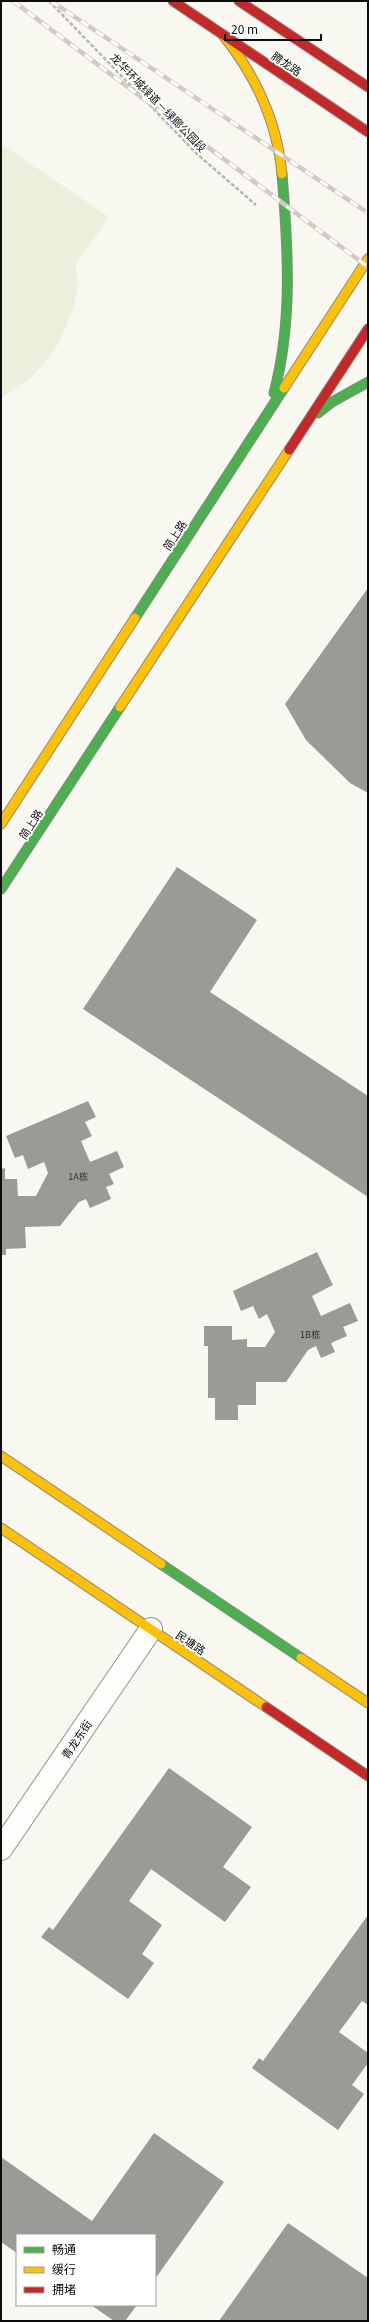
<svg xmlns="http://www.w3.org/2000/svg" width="369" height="2322" font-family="Georgia,'Noto Sans SC',serif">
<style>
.pitch{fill:#ebf0dc}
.building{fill:#9c9a96}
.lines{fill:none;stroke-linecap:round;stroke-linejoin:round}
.street-casing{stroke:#92928f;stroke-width:24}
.fast-casing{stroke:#898885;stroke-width:11}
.slow-casing{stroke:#898885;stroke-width:11}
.jam-casing{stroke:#898885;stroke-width:11}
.path{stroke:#b7b6b5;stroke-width:2.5;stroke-dasharray:4 2;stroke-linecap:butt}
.street{stroke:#fefefd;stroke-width:22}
.fast{stroke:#4caf50;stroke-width:9}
.slow{stroke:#ffc107;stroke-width:9}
.jam{stroke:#c62828;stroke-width:9}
.rail-casing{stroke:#d4c7c6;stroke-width:4.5}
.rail{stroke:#fff;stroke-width:3;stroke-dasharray:9;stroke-linecap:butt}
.labels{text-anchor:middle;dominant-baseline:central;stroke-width:4;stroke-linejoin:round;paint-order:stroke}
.number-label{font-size:9px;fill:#30302e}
.street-label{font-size:11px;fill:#0c0c0c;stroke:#fff}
</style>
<rect width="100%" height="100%" fill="#f8f7f0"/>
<!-- pitch -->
<polygon class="pitch" points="1,144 109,217 76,264 78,290 71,315 57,346 35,374 1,399"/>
<!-- building -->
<g class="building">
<polygon points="368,588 368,793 350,783 306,740 285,704"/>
<polygon points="177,867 257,920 210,992 368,1096 368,1197 83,1009"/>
<polygon points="88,1101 96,1117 85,1122 92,1136 81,1141 90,1162 117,1151 124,1167 109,1174 114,1184 106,1187 111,1199 90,1208 86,1199 79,1202 60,1226 25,1227 26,1248 6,1249 6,1255 1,1255 1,1169 5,1168 5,1179 17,1179 18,1196 36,1196 48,1173 44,1162 28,1169 23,1155 15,1158 6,1136"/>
<polygon points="317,1252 333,1285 312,1296 321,1316 350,1303 358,1321 343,1327 347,1336 331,1343 335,1352 321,1358 316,1346 308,1350 286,1382 256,1382 256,1405 238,1405 238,1420 215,1420 215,1398 208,1398 208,1346 204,1346 204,1326 232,1326 232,1340 247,1339 247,1347 265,1347 275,1332 267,1314 259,1319 253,1306 241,1311 233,1291"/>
<polygon points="169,1768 252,1827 223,1867 251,1887 225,1922 151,1869 129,1901 162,1925 142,1954 154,1963 128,1999 41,1937 49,1927 53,1930"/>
<polygon points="368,1915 368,2005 362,2001 339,2032 368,2053 368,2063 352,2085 364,2094 338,2130 252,2068 259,2058 263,2061"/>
<polygon points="154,2133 224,2182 155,2279 155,2235 17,2235 17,2253 1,2242 1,2157 92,2221"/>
<polygon points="288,2223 368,2278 368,2321 219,2321"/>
<polygon points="91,2305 137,2305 125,2321 114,2321"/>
</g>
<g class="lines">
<!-- street casing -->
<g class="street-casing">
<polyline id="street" points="1,1849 151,1629"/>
</g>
<!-- fast casing -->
<g class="fast-casing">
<g id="fast">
<path d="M274,393C293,321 288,248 282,174"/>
<polyline points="318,413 332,402 368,382"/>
<polyline points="135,618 284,388"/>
<polyline points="1,889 120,707"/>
<polyline points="161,1564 301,1658"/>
</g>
</g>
<!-- slow casing -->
<g class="slow-casing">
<g id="slow">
<path d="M223,35C256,76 277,121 282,174"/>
<polyline points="284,388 368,259"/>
<polyline points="120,707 289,450"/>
<polyline points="1,824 135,618"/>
<polyline points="1,1456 161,1564"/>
<polyline points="1,1528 266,1707"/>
<polyline points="301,1658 368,1703"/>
</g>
</g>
<!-- jam casing -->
<g class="jam-casing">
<g id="jam">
<polyline points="173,1 368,132"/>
<polyline points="239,1 368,87"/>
<polyline points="289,450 368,329"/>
<polyline points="266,1707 368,1776"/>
</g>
</g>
<!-- path -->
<polyline class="path" points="49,1 197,154 256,205"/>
<!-- street -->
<use href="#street" class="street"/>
<!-- fast -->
<use href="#fast" class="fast"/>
<!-- slow -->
<use href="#slow" class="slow"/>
<!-- jam -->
<use href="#jam" class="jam"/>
<!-- rail casing -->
<g class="rail-casing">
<g id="rail">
<polyline points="13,1 368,267"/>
<polyline points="51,1 368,213"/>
</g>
</g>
<!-- rail -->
<use href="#rail" class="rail"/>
</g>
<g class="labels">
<!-- number labels -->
<g class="number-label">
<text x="78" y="1176">1A栋</text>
<text x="310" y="1334">1B栋</text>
</g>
<!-- street labels -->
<g class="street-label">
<text transform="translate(287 63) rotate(34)">腾龙路</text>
<text transform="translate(159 102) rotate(46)">龙华环城绿道－绿廊公园段</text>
<text transform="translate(174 535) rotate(-57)">简上路</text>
<text transform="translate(30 824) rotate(-57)">简上路</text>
<text transform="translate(191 1642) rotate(34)">民塘路</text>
<text transform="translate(76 1739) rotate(-56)">青龙东街</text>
</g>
</g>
<!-- border -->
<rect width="369" height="2322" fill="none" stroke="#0c0c0c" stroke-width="4"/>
<!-- legend -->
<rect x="16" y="2234" width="140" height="72" fill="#ffffff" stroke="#9e9e9e"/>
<rect x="24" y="2247" width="20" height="6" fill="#4caf50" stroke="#9e9e9e"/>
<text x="52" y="2254" font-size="12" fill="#0c0c0c">畅通</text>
<rect x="24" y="2267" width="20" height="6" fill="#ffc107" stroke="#9e9e9e"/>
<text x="52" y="2274" font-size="12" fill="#0c0c0c">缓行</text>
<rect x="24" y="2287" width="20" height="6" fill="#c62828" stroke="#9e9e9e"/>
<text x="52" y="2294" font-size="12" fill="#0c0c0c">拥堵</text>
<!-- scale -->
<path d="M225 34v6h96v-6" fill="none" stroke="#0c0c0c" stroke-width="2"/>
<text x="231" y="34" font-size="12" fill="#0c0c0c" stroke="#ffffff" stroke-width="3" paint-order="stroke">20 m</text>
</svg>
